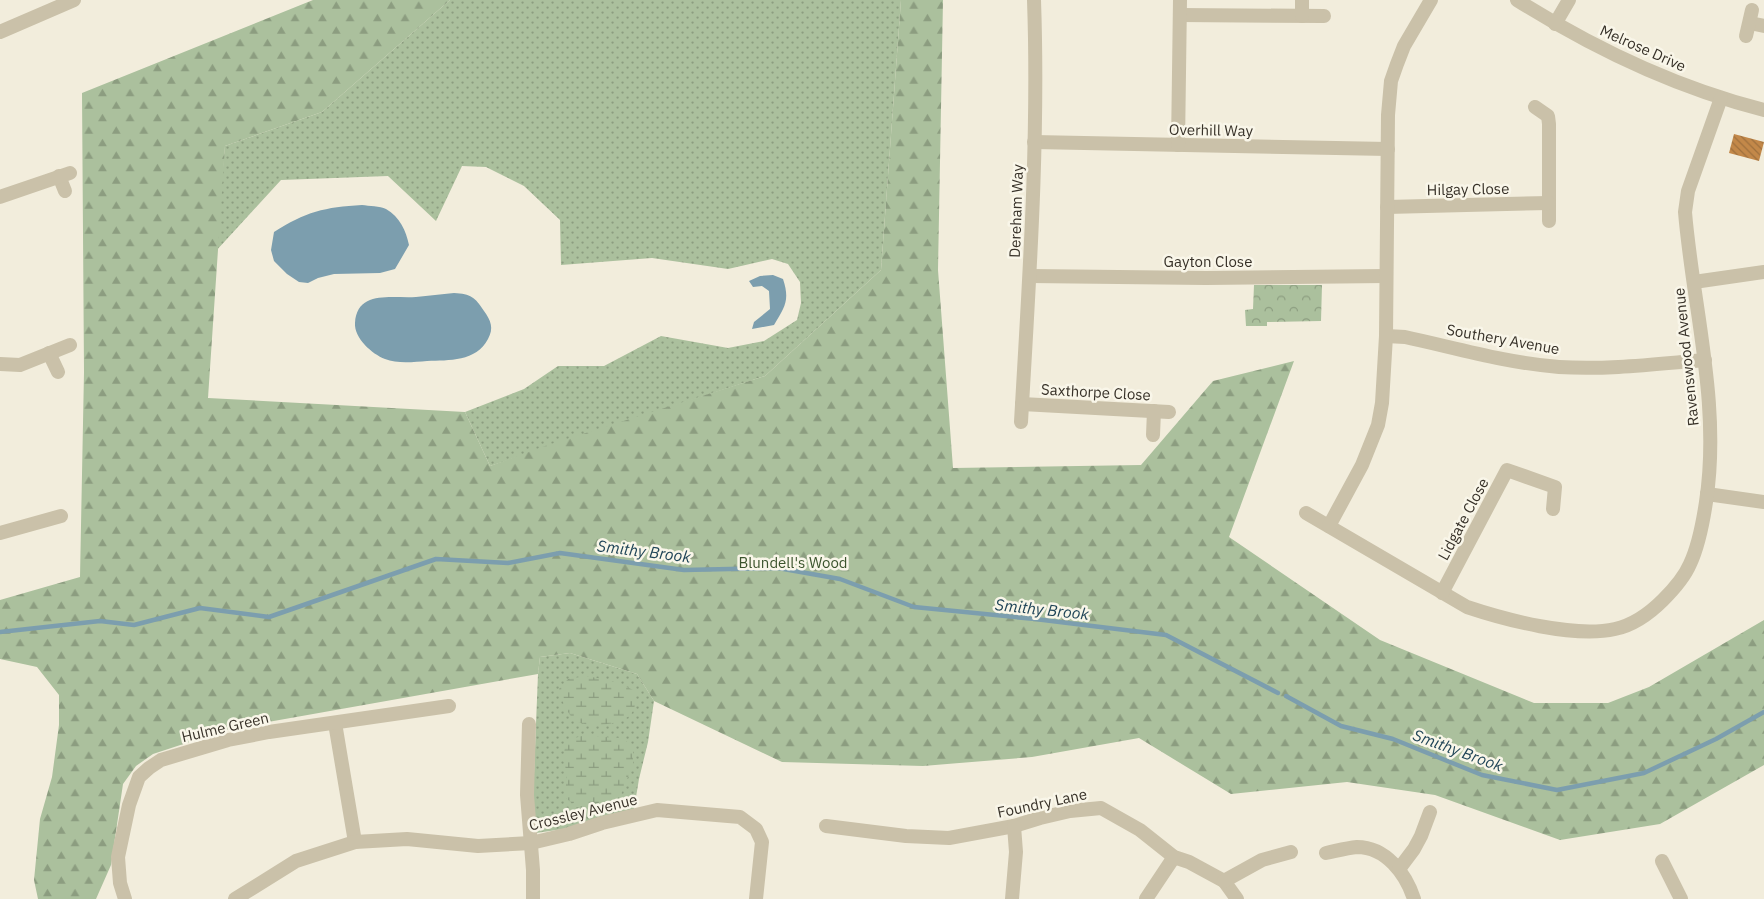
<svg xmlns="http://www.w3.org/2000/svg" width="1764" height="899" font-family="'IBM Plex Sans',sans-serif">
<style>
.grass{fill:url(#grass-dots)}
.forest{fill:url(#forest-firs)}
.wetland{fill:url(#wetland-marsh)}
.park{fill:url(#park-crowns)}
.water{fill:#7c9eae}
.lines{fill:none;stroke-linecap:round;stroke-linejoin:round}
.stream{stroke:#7c9eae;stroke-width:4.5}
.building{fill:url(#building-back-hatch)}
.minor{stroke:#cac1a9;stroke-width:14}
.labels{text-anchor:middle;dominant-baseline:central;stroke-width:5;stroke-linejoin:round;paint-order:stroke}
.street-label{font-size:15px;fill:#373128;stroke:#f9f6e9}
.park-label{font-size:15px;fill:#3b542d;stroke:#f9f6e9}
.water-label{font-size:16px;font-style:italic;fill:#1f4457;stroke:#f9f6e9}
</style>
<defs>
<pattern id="grass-dots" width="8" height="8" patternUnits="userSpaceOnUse" patternTransform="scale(1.25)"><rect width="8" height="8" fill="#abc09d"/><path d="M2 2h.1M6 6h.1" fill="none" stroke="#8c9d80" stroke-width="1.8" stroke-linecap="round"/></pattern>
<pattern id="forest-firs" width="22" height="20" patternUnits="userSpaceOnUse" patternTransform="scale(1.25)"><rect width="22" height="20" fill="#abc09d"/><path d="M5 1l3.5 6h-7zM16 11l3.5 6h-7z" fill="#8c9d80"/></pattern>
<pattern id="wetland-marsh" width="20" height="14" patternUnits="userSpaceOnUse" patternTransform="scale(1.25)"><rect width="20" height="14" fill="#abc09d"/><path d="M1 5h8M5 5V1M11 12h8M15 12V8" fill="none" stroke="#8c9d80"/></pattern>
<pattern id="park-crowns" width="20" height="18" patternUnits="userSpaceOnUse" patternTransform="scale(1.25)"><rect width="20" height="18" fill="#abc09d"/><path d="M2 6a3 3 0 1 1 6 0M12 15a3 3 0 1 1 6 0" fill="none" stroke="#8c9d80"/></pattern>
<pattern id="building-back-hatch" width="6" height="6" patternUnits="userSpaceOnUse" patternTransform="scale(1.25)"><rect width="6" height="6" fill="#c38849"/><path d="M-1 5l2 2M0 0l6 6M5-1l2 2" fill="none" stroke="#9f703d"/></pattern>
</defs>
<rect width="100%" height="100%" fill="#f2eddc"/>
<!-- grass -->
<g class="grass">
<polygon points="450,0 901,0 881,270 765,376 490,466 465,412 524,389 558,366 604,366 661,336 728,348 764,341 797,320 801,303 800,282 788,264 772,259 728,269 652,258 561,265 560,220 524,186 486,167 462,166 436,221 388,176 281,180 215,252 225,146 322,112"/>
<polygon points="570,653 637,674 654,701 648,742 639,779 634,809 577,827 536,833 533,799 538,674 540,657"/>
</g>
<!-- forest -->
<polygon class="forest" points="313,0 450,0 322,112 225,146 208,398 465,412 490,466 545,446 765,376 881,270 901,0 943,0 938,270 953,468 1141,465 1213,381 1294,361 1229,537 1380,640 1534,703 1608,703 1649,687 1764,620 1764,765 1660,824 1560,840 1435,795 1347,782 1231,794 1139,738 1032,757 923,766 782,762 654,701 637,674 570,653 540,657 538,674 229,729 153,754 136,766 123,784 111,865 96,899 38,899 34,880 40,819 52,777 59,725 59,695 37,667 0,659 0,600 80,577 84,372 82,93"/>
<!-- wetland -->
<g class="wetland">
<path d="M586,676C604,679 619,682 635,691C636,698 636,708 631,714C622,725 590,728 578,722C569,718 560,698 559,689L568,679Z"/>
<polygon points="587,734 601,737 622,738 633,747 633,764 620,797 609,802 599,803 589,809 576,807 565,797 567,772 563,760 566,741"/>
</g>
<!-- park -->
<polygon class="park" points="1254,285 1322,285 1321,321 1267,322 1267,326 1246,326 1245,310 1253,309"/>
<!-- water -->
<g class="water">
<path d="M362,205C369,206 380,206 386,209C400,217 406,231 409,245L395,269L380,273L334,274L318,278L308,283L299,282L287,274L274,261L271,250L274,232C305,212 325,207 362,205Z"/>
<path d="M773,275L783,279C790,300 785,307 774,325L752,329L754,322L770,309L769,291L762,286L753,287L749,281L760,276Z"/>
<path d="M454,293C471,294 475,297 484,311C491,321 494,328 488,339C476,362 449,360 427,361C414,362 397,364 385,359C372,354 354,338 355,323C357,289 394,299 416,297C429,296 441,294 454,293Z"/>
</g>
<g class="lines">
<!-- stream -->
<g class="stream">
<polyline points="0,632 100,621 134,625 200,608 269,617 436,559 508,563 560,553 684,570 778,568 840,579 914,607 1035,619 1166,635 1278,693"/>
<polyline points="1286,696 1341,726 1393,739 1482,775 1557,790 1644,773 1716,739 1764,712"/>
</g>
</g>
<!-- building -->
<polygon class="building" points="1734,134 1764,142 1759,161 1729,153"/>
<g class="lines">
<!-- minor -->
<g class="minor">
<path d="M1517,0C1593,48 1677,88 1764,110"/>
<polyline points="1180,15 1324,16"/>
<polyline points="1302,16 1302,0"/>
<polyline points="1750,23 1764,26"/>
<polyline points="1555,24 1569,0"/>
<polyline points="0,32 74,0"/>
<polyline points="1746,36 1752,10"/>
<polyline points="1535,107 1548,116 1549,124 1549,221"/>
<polyline points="1034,142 1388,149"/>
<polyline points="1178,145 1180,0"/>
<polyline points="59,176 65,191"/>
<polyline points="0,197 70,173"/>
<polyline points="1387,207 1549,203"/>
<polyline points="1030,276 1206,278 1386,276"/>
<polyline points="1694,282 1764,272"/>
<path d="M1386,336L1405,337C1456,348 1507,363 1559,367C1608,370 1656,364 1705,360"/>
<polyline points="49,353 58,372"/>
<polyline points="0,364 20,365 70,345"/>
<polyline points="1022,404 1169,412"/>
<path d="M1021,422C1029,282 1039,141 1034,0"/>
<polyline points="1153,435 1154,411"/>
<polyline points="1707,494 1764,502"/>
<path d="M1306,513L1467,607C1506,620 1574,638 1615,629C1634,625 1650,613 1663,600C1674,589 1684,578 1690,564C1699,545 1703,522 1706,502C1721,404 1693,308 1685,212L1688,191L1721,98"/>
<polyline points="1329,526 1362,465 1378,425 1382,403 1386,336 1388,115 1391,81 1397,64 1404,46 1431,0"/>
<polyline points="0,533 61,516"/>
<polyline points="1442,593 1507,470 1555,487 1553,509"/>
<polyline points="335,723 355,842"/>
<polyline points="529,724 527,795 533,870 533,899"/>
<polyline points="826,826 906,836 949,838 1014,826 1040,818 1070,811 1101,808 1140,830 1174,857 1189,862 1224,881 1237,899"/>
<path d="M1326,853C1336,851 1346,848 1357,847C1386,847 1406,874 1414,899"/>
<polyline points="1662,861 1681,899"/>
<polyline points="1399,869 1414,849 1421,836 1430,812"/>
<polyline points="1224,881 1262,860 1291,852"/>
<polyline points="125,899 120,883 118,857 129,805 139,777 149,768 161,760 228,740 269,732 449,706"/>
<polyline points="235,899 296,861 355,842 407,839 478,846 531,843 569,834 602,823 657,810 740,817 756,829 762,842 756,899"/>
<polyline points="1012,899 1016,852 1014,826"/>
<polyline points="1146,899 1174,857"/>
</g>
</g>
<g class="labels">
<!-- street labels -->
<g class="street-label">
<text transform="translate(1643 48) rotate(24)">Melrose Drive</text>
<text transform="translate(1211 130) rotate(1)">Overhill Way</text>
<text transform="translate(1468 189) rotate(-1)">Hilgay Close</text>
<text transform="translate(1016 211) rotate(-88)">Dereham Way</text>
<text x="1208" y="261">Gayton Close</text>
<text transform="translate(1503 339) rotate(10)">Southery Avenue</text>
<text transform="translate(1686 357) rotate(-96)">Ravenswood Avenue</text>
<text transform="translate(1096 392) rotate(3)">Saxthorpe Close</text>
<text transform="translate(1463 519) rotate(-62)">Lidgate Close</text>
<text transform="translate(225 727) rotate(-13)">Hulme Green</text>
<text transform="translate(1042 803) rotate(-12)">Foundry Lane</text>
<text transform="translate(583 812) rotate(-14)">Crossley Avenue</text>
</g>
<!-- park labels -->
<g class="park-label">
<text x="793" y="562">Blundell's Wood</text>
</g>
<!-- water labels -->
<g class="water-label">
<text transform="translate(644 551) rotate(7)">Smithy Brook</text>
<text transform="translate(1042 609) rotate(6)">Smithy Brook</text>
<text transform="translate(1458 750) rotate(20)">Smithy Brook</text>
</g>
</g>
</svg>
